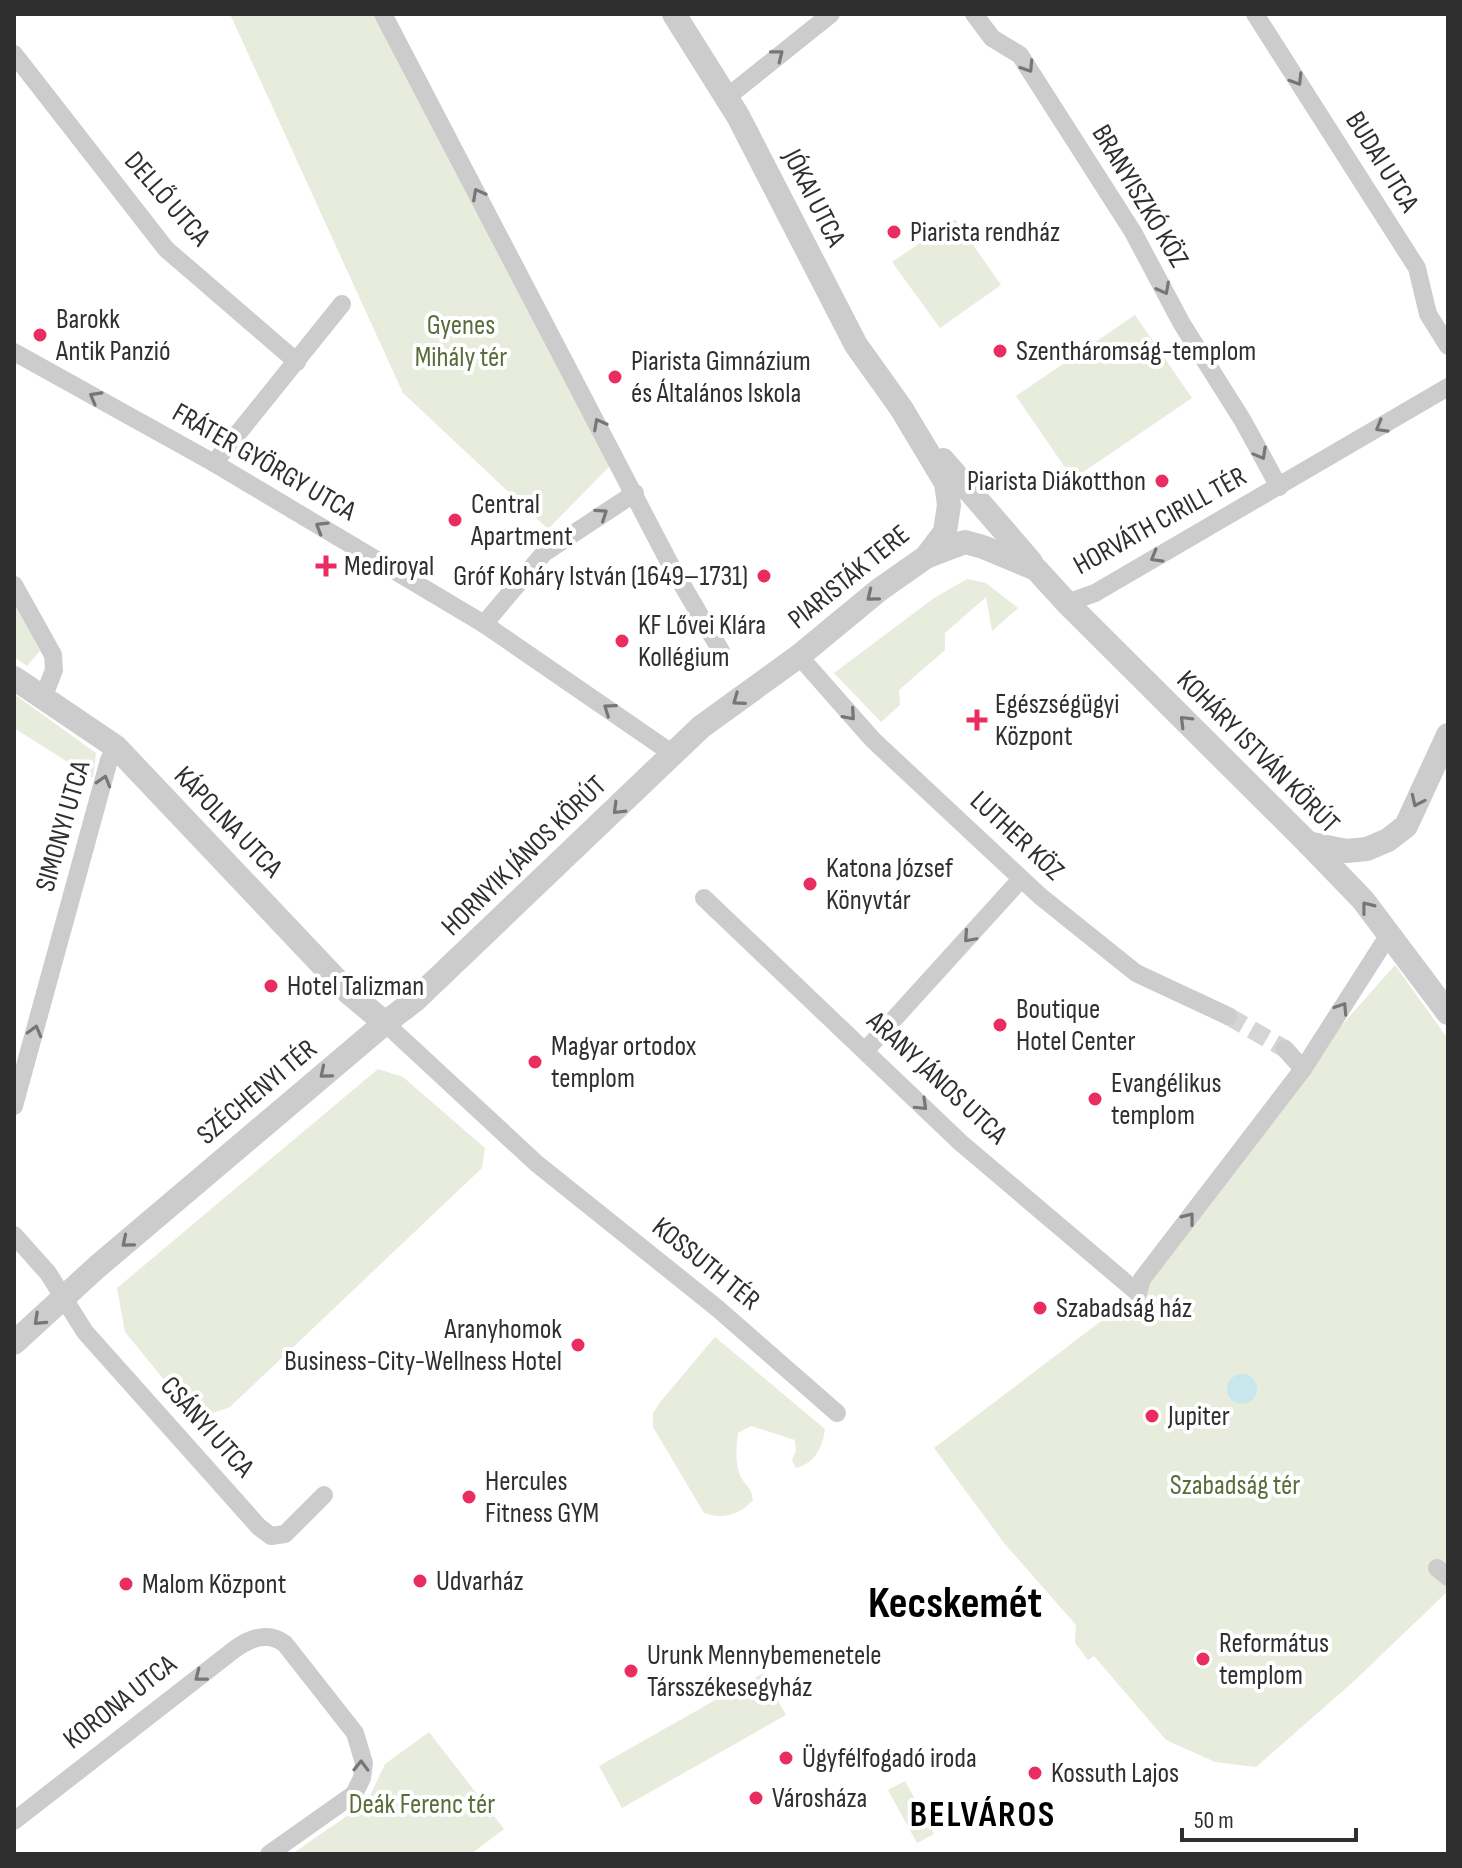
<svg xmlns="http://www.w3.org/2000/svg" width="1462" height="1868" font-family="'Sofia Sans Condensed',sans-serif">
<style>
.green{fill:#e8ecdc}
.water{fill:#c8e6ed}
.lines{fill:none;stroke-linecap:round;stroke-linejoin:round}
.minor-tunnel{stroke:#d5d5d5;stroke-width:18;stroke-dasharray:18 9;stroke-linecap:butt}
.minor{stroke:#ccc;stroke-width:18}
.tertiary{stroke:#ccc;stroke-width:24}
.oneway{stroke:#767676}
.poi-dot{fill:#ea2d60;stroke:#fff;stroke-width:3}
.labels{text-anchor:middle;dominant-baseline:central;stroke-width:8;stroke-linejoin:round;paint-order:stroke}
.street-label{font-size:28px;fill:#2f2f2f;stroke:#fff}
.poi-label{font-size:28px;fill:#2f2f2f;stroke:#fff;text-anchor:start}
.park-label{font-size:28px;fill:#5b6c3b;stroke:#fff}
.district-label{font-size:36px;font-weight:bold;letter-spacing:2px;fill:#000;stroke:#fff}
.town-label{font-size:44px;font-weight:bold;fill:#000;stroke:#fff}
</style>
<rect width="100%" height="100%" fill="#fff"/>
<!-- green -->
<g class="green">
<polygon points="230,14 375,14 611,465 548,529 403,393"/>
<polygon points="955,219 1001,285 940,328 892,262"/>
<polygon points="1135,315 1192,398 1073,479 1016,396"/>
<polygon points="967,579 986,583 1018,608 992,631 986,597 945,633 945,650 899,690 900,705 881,722 834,673 934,598"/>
<polygon points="14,604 40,651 27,666 14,657"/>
<polygon points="14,694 96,753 93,778 14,728"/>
<polygon points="1395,965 1448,1039 1448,1591 1353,1682 1256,1767 1215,1762 1166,1740 1094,1656 1088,1660 1075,1643 1076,1625 1004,1543 934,1448 1138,1293 1303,1069"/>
<polygon points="378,1069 403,1077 485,1148 482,1168 230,1407 210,1414 188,1409 125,1332 117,1288"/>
<path d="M715,1337L825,1429C823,1446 815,1464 796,1468L792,1460L796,1451L795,1440L751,1426L738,1433C736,1448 734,1469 744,1482C750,1489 751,1490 753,1500C739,1515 723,1520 704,1513L653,1427V1413L661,1401Z"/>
<polygon points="763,1673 786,1715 622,1808 599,1766"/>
<polygon points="429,1732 504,1829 471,1854 292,1854 367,1802 385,1764"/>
<polygon points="905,1781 934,1834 917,1843 888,1790"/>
</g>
<!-- water -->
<circle class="water" cx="1242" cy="1389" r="15"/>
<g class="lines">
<!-- minor-tunnel -->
<polyline class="minor-tunnel" points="1228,1016 1285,1049"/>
<!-- minor -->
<g class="minor">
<polyline points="383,14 670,564 721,651"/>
<polyline points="974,14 992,38 1020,55 1133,232 1182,324 1243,421 1279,487"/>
<polyline points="1255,14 1417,268 1428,314 1448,346"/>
<polyline points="14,54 166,249 297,362"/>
<polyline points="726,98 831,14"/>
<polyline points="14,352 214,463 484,624 673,754"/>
<polyline points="214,463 342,304"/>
<polyline points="14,585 53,655 54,670 43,698"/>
<polyline points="1067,603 1095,593 1448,387"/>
<polyline points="484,624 544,553 635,493"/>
<polyline points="799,656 873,740 1040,896 1136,973 1228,1016"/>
<polyline points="704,898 961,1143 1138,1293 1142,1279 1303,1069 1388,936"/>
<polyline points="385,1023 536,1163 717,1308 837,1413"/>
<polyline points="1285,1049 1303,1069"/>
<polyline points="865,1051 1021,879"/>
<polyline points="14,1106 109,760 116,747"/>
<polyline points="14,1235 48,1273 85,1332 259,1527 271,1536 285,1534 324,1495"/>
<polyline points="1437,1568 1448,1577"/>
<path d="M14,1821L235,1649C250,1638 269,1631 285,1644L355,1733L364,1763L362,1778L354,1794L269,1854"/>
</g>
<!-- tertiary -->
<g class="tertiary">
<polyline points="943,460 1031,562"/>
<polyline points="928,556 965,542 983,547 1036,569 1067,603 1308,843 1363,900 1448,1013"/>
<polyline points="14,678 116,747 348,992 385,1023"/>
<polyline points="1308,843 1346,851 1367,849 1388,840 1406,826 1448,735"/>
<polyline points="14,1343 97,1267 385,1023 414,1001 701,727 799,656 879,590 926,557 945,532 949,505 946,483 901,408 856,345 738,116 674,14"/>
</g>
</g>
<!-- one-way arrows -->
<defs><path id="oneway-chevron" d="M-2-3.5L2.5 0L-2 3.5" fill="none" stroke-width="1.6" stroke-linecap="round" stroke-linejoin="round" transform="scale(2)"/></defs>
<g class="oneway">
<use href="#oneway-chevron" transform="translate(778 55) rotate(-38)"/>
<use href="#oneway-chevron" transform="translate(1028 67) rotate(57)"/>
<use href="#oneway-chevron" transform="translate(1297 80) rotate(58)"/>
<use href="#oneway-chevron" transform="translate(478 194) rotate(-118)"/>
<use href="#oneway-chevron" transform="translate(1164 289) rotate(62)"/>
<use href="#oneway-chevron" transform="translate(95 397) rotate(-151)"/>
<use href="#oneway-chevron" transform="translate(599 424) rotate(-118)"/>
<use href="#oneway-chevron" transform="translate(1381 427) rotate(150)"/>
<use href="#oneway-chevron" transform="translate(1261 454) rotate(61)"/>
<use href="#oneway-chevron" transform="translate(602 514) rotate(-34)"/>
<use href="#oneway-chevron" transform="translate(321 527) rotate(-149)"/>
<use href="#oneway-chevron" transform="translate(1156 557) rotate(150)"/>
<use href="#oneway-chevron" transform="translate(872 596) rotate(141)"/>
<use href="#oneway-chevron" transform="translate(738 700) rotate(144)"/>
<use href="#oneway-chevron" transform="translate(609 709) rotate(-145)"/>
<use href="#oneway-chevron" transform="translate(850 715) rotate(49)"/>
<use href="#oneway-chevron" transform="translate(1185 721) rotate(-135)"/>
<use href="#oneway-chevron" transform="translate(104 781) rotate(-74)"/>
<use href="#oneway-chevron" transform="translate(1417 801) rotate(115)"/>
<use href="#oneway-chevron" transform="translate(618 809) rotate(135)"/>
<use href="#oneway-chevron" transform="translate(1367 907) rotate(-128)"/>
<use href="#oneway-chevron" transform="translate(969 937) rotate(132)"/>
<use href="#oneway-chevron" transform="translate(1342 1008) rotate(-57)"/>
<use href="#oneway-chevron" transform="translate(35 1031) rotate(-75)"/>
<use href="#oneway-chevron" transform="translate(325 1073) rotate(140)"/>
<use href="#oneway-chevron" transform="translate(922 1105) rotate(44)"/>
<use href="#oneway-chevron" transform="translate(1189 1218) rotate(-52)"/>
<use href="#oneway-chevron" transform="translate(127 1242) rotate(140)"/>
<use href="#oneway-chevron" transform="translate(39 1320) rotate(137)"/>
<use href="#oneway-chevron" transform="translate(200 1676) rotate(142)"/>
<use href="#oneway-chevron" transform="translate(361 1766) rotate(-89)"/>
</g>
<!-- markers -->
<g class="poi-dot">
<circle cx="894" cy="232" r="8"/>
<circle cx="40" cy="335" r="8"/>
<circle cx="1000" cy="351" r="8"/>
<circle cx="615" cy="377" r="8"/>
<circle cx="1162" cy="481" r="8"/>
<circle cx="455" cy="520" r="8"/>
<path d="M322 554h8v8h8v8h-8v8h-8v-8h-8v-8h8z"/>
<circle cx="764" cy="576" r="8"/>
<circle cx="622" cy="641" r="8"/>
<path d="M973 708h8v8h8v8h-8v8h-8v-8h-8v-8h8z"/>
<circle cx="810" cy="884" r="8"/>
<circle cx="271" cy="986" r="8"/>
<circle cx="1000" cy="1025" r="8"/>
<circle cx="535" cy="1062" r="8"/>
<circle cx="1095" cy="1099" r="8"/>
<circle cx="1040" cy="1308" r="8"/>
<circle cx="578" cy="1345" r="8"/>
<circle cx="1152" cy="1416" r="8"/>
<circle cx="469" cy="1497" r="8"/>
<circle cx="420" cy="1581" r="8"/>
<circle cx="126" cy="1584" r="8"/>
<circle cx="1203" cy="1659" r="8"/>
<circle cx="631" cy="1671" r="8"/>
<circle cx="786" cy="1758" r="8"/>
<circle cx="1035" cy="1773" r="8"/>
<circle cx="756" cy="1798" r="8"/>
</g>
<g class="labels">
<!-- street labels -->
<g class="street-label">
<text transform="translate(1382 162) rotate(58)">BUDAI UTCA</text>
<text transform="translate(1140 196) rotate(59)">BRANYISZKÓ KÖZ</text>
<text transform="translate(814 198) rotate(63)">JÓKAI UTCA</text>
<text transform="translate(167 199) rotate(49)">DELLŐ UTCA</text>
<text transform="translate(264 462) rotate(30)">FRÁTER GYÖRGY UTCA</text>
<text transform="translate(1160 521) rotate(-29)">HORVÁTH CIRILL TÉR</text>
<text transform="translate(849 577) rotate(-39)">PIARISTÁK TERE</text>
<text transform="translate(1258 752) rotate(45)">KOHÁRY ISTVÁN KÖRÚT</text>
<text transform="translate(228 822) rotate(46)">KÁPOLNA UTCA</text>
<text transform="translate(63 826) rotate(-74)">SIMONYI UTCA</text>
<text transform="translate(1017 836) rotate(43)">LUTHER KÖZ</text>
<text transform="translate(524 856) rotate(-44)">HORNYIK JÁNOS KÖRÚT</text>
<text transform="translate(937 1078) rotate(43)">ARANY JÁNOS UTCA</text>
<text transform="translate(257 1092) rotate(-40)">SZÉCHENYI TÉR</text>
<text transform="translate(706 1264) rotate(39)">KOSSUTH TÉR</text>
<text transform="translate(207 1427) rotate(48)">CSÁNYI UTCA</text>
<text transform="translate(120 1702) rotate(-38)">KORONA UTCA</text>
</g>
<!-- poi labels -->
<g class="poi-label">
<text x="910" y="232">Piarista rendház</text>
<text x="56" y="319">Barokk<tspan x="56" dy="32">Antik Panzió</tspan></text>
<text x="1016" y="351">Szentháromság-templom</text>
<text x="631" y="361">Piarista Gimnázium<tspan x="631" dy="32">és Általános Iskola</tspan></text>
<text x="1146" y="481" text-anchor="end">Piarista Diákotthon</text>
<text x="471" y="504">Central<tspan x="471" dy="32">Apartment</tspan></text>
<text x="344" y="566">Mediroyal</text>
<text x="748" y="576" text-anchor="end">Gróf Koháry István (1649–1731)</text>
<text x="638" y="625">KF Lővei Klára<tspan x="638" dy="32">Kollégium</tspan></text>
<text x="995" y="704">Egészségügyi<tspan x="995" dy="32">Központ</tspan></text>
<text x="826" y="868">Katona József<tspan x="826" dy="32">Könyvtár</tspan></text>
<text x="287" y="986">Hotel Talizman</text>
<text x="1016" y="1009">Boutique<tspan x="1016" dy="32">Hotel Center</tspan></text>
<text x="551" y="1046">Magyar ortodox<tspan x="551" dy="32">templom</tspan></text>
<text x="1111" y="1083">Evangélikus<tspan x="1111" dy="32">templom</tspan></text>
<text x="1056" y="1308">Szabadság ház</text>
<text x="562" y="1329" text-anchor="end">Aranyhomok<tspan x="562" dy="32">Business-City-Wellness Hotel</tspan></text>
<text x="1168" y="1416">Jupiter</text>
<text x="485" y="1481">Hercules<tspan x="485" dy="32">Fitness GYM</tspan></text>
<text x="436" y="1581">Udvarház</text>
<text x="142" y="1584">Malom Központ</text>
<text x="1219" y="1643">Református<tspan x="1219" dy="32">templom</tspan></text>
<text x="647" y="1655">Urunk Mennybemenetele<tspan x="647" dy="32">Társszékesegyház</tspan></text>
<text x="802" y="1758">Ügyfélfogadó iroda</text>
<text x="1051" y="1773">Kossuth Lajos</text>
<text x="772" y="1798">Városháza</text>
</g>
<!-- park labels -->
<g class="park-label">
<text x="461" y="325">Gyenes<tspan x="461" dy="32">Mihály tér</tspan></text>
<text x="1235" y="1485">Szabadság tér</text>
<text x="422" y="1804">Deák Ferenc tér</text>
</g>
<!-- district labels -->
<g class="district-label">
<text x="983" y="1815">BELVÁROS</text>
</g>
<!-- town labels -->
<g class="town-label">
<text x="955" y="1603">Kecskemét</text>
</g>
</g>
<!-- border -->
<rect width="1462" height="1868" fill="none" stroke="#2f2f2f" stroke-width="32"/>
<!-- scale -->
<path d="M1182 1828v12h174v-12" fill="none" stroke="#2f2f2f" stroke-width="4"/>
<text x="1194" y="1828" font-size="24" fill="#2f2f2f" stroke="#ffffff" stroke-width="6" paint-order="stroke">50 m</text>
</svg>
